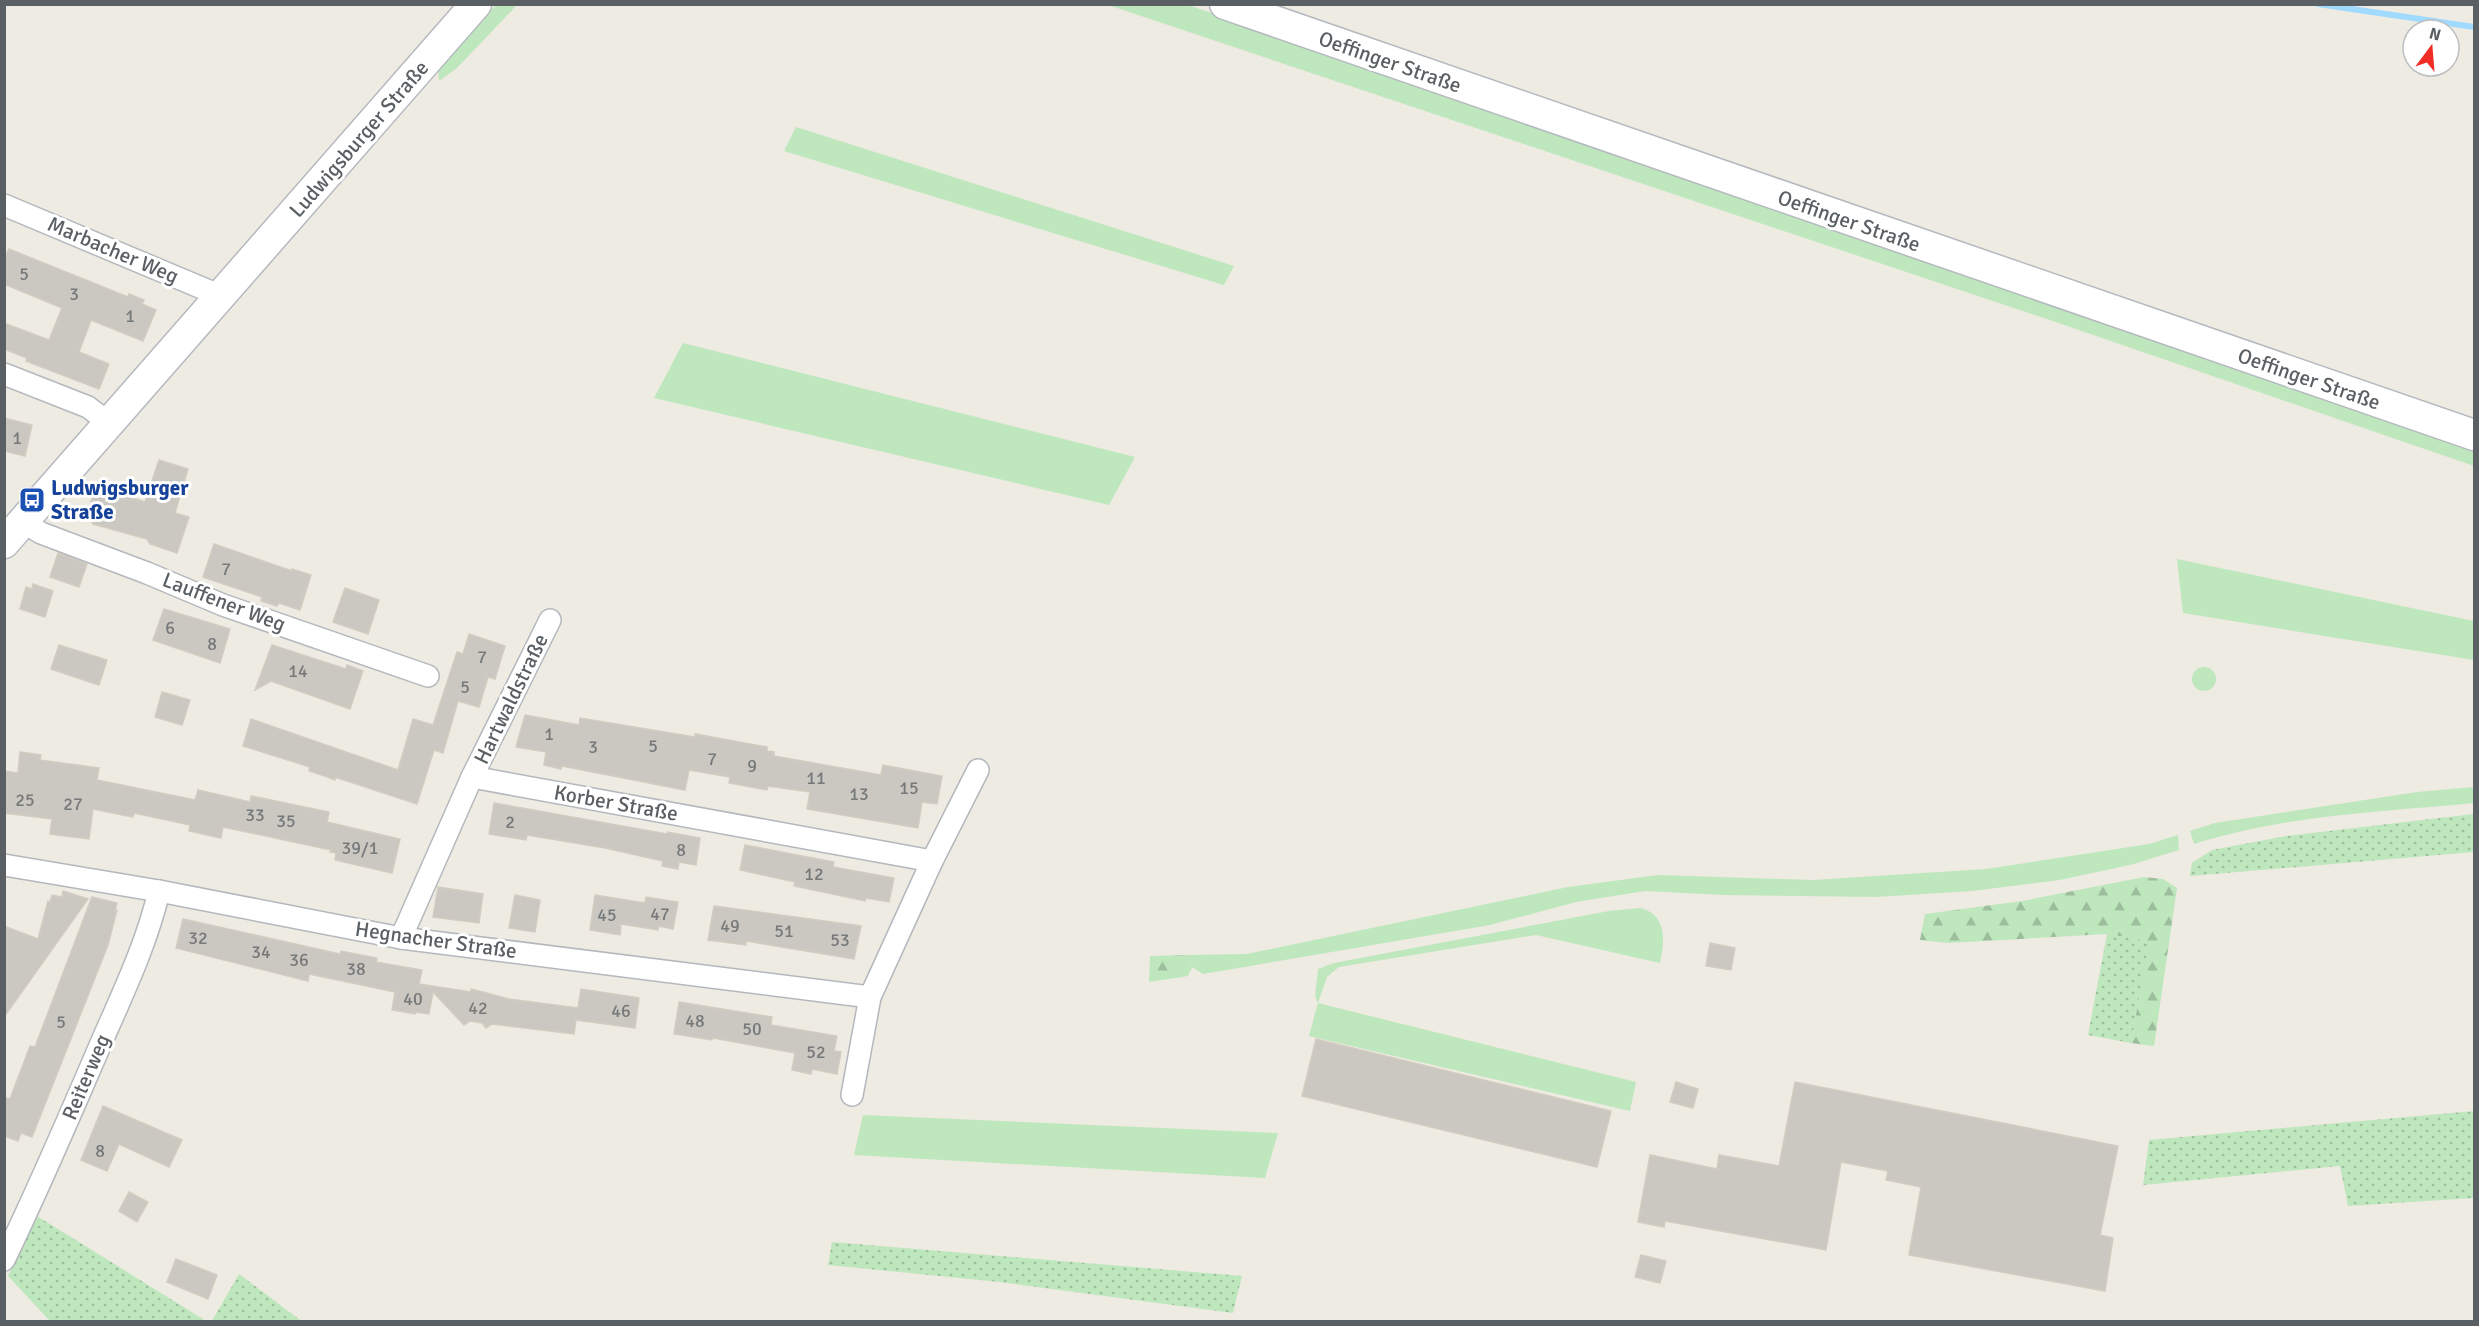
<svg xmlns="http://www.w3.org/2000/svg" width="2479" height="1326" font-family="Signika,sans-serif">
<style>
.grass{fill:#bee7bd}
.forest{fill:url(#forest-firs)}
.garden{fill:url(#garden-dots)}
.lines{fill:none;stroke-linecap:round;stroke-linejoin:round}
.stream{stroke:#a0daff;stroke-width:6}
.building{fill:#cbc7c1;stroke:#d3ccc0;stroke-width:1.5}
.street-casing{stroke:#b4b8bd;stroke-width:24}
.secondary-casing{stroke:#b5b9bf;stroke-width:33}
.street{stroke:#fff;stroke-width:21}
.secondary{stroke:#fff;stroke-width:30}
.labels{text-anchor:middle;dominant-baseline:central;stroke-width:6;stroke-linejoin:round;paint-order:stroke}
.number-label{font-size:18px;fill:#76797a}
.street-label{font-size:21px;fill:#5a5f63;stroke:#fff}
.transit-label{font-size:21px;font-weight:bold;fill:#164399;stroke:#fff;text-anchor:start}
</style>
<defs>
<pattern id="forest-firs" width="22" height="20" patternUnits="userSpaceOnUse" patternTransform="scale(1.5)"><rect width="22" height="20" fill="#bee7bd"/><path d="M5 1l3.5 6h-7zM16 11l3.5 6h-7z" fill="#9dbe9d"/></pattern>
<pattern id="garden-dots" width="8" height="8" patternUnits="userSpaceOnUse" patternTransform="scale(1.5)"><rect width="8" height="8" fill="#bee7bd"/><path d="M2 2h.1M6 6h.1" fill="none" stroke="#9dbe9d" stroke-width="1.8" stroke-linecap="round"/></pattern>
</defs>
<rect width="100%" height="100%" fill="#eeebe2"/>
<!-- grass -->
<g class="grass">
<polygon points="496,5 517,5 457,68 439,81 438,65"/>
<polygon points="1108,5 1188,5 2474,444 2474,466 2041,317"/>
<polygon points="796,127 1234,266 1224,285 784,151"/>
<polygon points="683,343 1135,457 1109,505 654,398"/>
<polygon points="2177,559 2474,621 2474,660 2183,613"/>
<circle cx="2204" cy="679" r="12"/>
<path d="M2474,787V803C2381,812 2284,815 2194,844L2190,831L2215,823L2417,792Z"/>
<polygon points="2178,835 2179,850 2134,864 2060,880 1972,891 1876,897 1724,895 1645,891 1576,902 1490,925 1203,974 1192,967 1189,955 1247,954 1568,887 1658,875 1813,880 1986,869 2149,844"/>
<path d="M1640,908C1667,914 1665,941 1660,963L1536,935L1339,967L1327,977L1318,1003L1636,1082L1630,1111L1309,1036L1318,1003L1315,996L1318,969L1334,963L1609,911Z"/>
<polygon points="863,1115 1278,1133 1265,1178 854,1155"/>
</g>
<!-- forest -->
<g class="forest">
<polygon points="2144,877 2163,879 2177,888 2154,1046 2131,1043 2148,941 2107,934 1948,943 1920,940 1925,914 2022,901"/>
<polygon points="1189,955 1192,967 1188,976 1149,982 1150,956"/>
</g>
<!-- garden -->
<g class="garden">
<polygon points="2474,814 2474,852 2190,876 2192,863 2212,850 2286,836"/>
<polygon points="2107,934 2149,941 2131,1043 2088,1035"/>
<polygon points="2474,1111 2474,1198 2348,1206 2340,1166 2143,1185 2149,1140"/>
<polygon points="37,1216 206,1321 50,1321 8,1276"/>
<polygon points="832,1242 1242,1276 1233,1313 1000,1282 828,1265"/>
<polygon points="239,1274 300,1320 299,1321 212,1321"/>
</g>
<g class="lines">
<!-- stream -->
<polyline class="stream" points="2318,4 2474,27"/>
</g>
<!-- building -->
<g class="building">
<polygon points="9,249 128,297 129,294 144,300 142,304 156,310 143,341 91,320 79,352 109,364 99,389 26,361 27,358 4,349 4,323 49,340 62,308 4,284 4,259"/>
<polygon points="4,418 32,425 25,456 4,451"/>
<polygon points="159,460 188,469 175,513 189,517 177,553 150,544 147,539 93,524 91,520 86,518 96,486 145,502"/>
<polygon points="214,544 292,571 292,569 311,575 300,610 279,603 277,606 261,601 262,597 203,577"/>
<polygon points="58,553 87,564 79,587 50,577"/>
<polygon points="33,584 53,591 45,617 20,609 26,587 32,589"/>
<polygon points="345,588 379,600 368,634 333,622"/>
<polygon points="164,609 230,629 220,663 153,640"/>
<polygon points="469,634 505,646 495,679 488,677 479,707 458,701 443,753 434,750 417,804 335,777 335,780 322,775 309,771 310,767 243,746 251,719 398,770 413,719 433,725 457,652 463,654"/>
<polygon points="59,645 107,660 99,685 51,669"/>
<polygon points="272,645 346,669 347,665 363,671 350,709 271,681 255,690"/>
<polygon points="162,692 190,700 182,725 155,717"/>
<polygon points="525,715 579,725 580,718 695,737 695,734 767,747 767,751 774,752 774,756 881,775 883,765 942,776 937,804 922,802 918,828 807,809 810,792 768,786 767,790 729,783 730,777 689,770 685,790 562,766 561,769 544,765 546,752 516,747"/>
<polygon points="20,752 41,755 40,760 99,768 97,780 195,800 198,790 250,802 251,796 329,812 327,822 400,839 392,873 335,860 336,853 330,852 331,850 223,827 221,838 189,831 190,825 134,813 133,817 93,809 89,839 50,834 52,819 4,813 4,771 18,773"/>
<polygon points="494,803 667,834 668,832 700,838 696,865 679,862 678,869 662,866 663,861 605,848 527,835 526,840 489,834"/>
<polygon points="745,845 834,862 833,867 894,878 889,902 866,898 865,901 794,886 795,882 740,870"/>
<polygon points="438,887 483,894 479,923 433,917"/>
<polygon points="63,891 88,899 4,1017 4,926 38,939 48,901 50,902 52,895 62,897"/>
<polygon points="515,895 540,900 535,932 509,928"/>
<polygon points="595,895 645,903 646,897 678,902 673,929 659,926 658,930 621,924 620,935 590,930"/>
<polygon points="92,897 117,903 115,910 117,910 108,945 32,1137 21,1133 18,1141 4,1136 4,1097 10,1099 30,1046 35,1047"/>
<polygon points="714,906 861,926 854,959 746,941 746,945 708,940"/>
<polygon points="183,919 340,954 341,951 377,958 376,962 422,970 419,984 471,992 471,989 509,999 578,1008 581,989 639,998 635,1028 576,1020 574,1034 492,1024 486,1028 482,1023 470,1021 464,1025 433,992 429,1014 416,1012 415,1014 392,1010 395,992 309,974 308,981 176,948"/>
<polygon points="1710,943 1735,948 1731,970 1706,966"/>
<polygon points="679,1002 772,1017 771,1025 837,1036 834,1051 841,1052 837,1074 812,1069 811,1074 792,1070 795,1053 713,1038 712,1040 674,1034"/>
<polygon points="1316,1039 1611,1111 1597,1167 1302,1096"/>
<polygon points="1676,1082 1698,1089 1693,1108 1670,1102"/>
<polygon points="1795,1082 2118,1146 2100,1235 2113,1238 2105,1291 1909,1255 1921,1187 1886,1180 1888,1171 1841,1162 1826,1250 1665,1221 1664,1227 1638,1222 1650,1155 1717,1169 1719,1155 1779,1166"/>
<polygon points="103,1106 182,1140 169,1167 119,1144 107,1171 81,1160"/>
<polygon points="129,1192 148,1202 137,1222 119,1211"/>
<polygon points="1641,1255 1666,1261 1660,1283 1635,1277"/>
<polygon points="176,1259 217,1275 208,1299 167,1282"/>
</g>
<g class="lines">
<!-- street casing -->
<g class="street-casing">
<g id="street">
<polyline points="4,205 221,296"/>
<polyline points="4,374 88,407 109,423"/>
<polyline points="23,522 41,533 147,573 223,605 428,676"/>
<polyline points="472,777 550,620"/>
<polyline points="4,865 159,891 401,938 870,997"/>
<polyline points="401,938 472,777 932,861"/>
<polyline points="852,1095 870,997 932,861 978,770"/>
<path d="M4,1260C39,1188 70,1115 102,1041C123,993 147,943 159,891"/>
</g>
</g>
<!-- secondary casing -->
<g class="secondary-casing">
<g id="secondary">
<polyline points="1225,4 2474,435"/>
<polyline points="4,543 476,4"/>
</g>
</g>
<!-- street -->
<use href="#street" class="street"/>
<!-- secondary -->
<use href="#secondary" class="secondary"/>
</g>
<!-- icons -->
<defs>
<g id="bus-square" transform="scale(1.35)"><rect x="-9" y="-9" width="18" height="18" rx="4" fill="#1a4fb4" stroke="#fff"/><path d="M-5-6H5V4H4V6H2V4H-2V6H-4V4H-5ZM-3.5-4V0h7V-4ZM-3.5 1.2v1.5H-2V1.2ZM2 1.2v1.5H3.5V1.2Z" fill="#fff"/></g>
</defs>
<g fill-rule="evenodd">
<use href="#bus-square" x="32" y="500"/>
</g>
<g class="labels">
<!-- number labels -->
<g class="number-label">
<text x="24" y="274">5</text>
<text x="74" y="294">3</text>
<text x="130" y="316">1</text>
<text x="17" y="438">1</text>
<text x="226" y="569">7</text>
<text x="170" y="628">6</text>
<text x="212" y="644">8</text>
<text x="482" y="657">7</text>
<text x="298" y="671">14</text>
<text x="465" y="687">5</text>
<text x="549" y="734">1</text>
<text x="653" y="746">5</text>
<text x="593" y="747">3</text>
<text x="712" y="759">7</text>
<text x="752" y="766">9</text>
<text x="816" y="778">11</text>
<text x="909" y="788">15</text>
<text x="859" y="794">13</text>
<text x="25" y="800">25</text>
<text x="73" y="804">27</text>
<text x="255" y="815">33</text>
<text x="286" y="821">35</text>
<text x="510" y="822">2</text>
<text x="360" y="848">39/1</text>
<text x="681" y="850">8</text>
<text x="814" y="874">12</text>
<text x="660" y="914">47</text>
<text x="607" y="915">45</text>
<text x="730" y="926">49</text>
<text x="784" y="931">51</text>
<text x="198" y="938">32</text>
<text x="840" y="940">53</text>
<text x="261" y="952">34</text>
<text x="299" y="960">36</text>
<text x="356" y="969">38</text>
<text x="413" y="999">40</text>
<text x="478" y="1008">42</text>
<text x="621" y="1011">46</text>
<text x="695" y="1021">48</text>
<text x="61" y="1022">5</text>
<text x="752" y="1029">50</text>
<text x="816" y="1052">52</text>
<text x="100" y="1151">8</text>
</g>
<!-- street labels -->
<g class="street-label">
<text transform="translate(1390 62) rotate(19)">Oeffinger Straße</text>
<text transform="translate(359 139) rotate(-49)">Ludwigsburger Straße</text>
<text transform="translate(1849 221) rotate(19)">Oeffinger Straße</text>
<text transform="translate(113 250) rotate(23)">Marbacher Weg</text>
<text transform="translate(2309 379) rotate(19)">Oeffinger Straße</text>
<text transform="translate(224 602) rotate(21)">Lauffener Weg</text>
<text transform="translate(511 699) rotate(-64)">Hartwaldstraße</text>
<text transform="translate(616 803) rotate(10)">Korber Straße</text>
<text transform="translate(436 940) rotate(8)">Hegnacher Straße</text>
<text transform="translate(86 1077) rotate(-67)">Reiterweg</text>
</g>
<!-- transit labels -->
<g class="transit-label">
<text x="51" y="488">Ludwigsburger<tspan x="51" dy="24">Straße</tspan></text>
</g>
</g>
<!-- border -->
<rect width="2479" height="1326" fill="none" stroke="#5a5f63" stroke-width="12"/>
<!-- north arrow -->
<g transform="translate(2431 48) rotate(16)"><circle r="28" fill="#ffffff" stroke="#bdbfc1" stroke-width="1.5"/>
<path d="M0-4.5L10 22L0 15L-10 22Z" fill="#f12c25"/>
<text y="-9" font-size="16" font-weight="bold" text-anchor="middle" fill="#5a5f63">N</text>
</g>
</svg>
